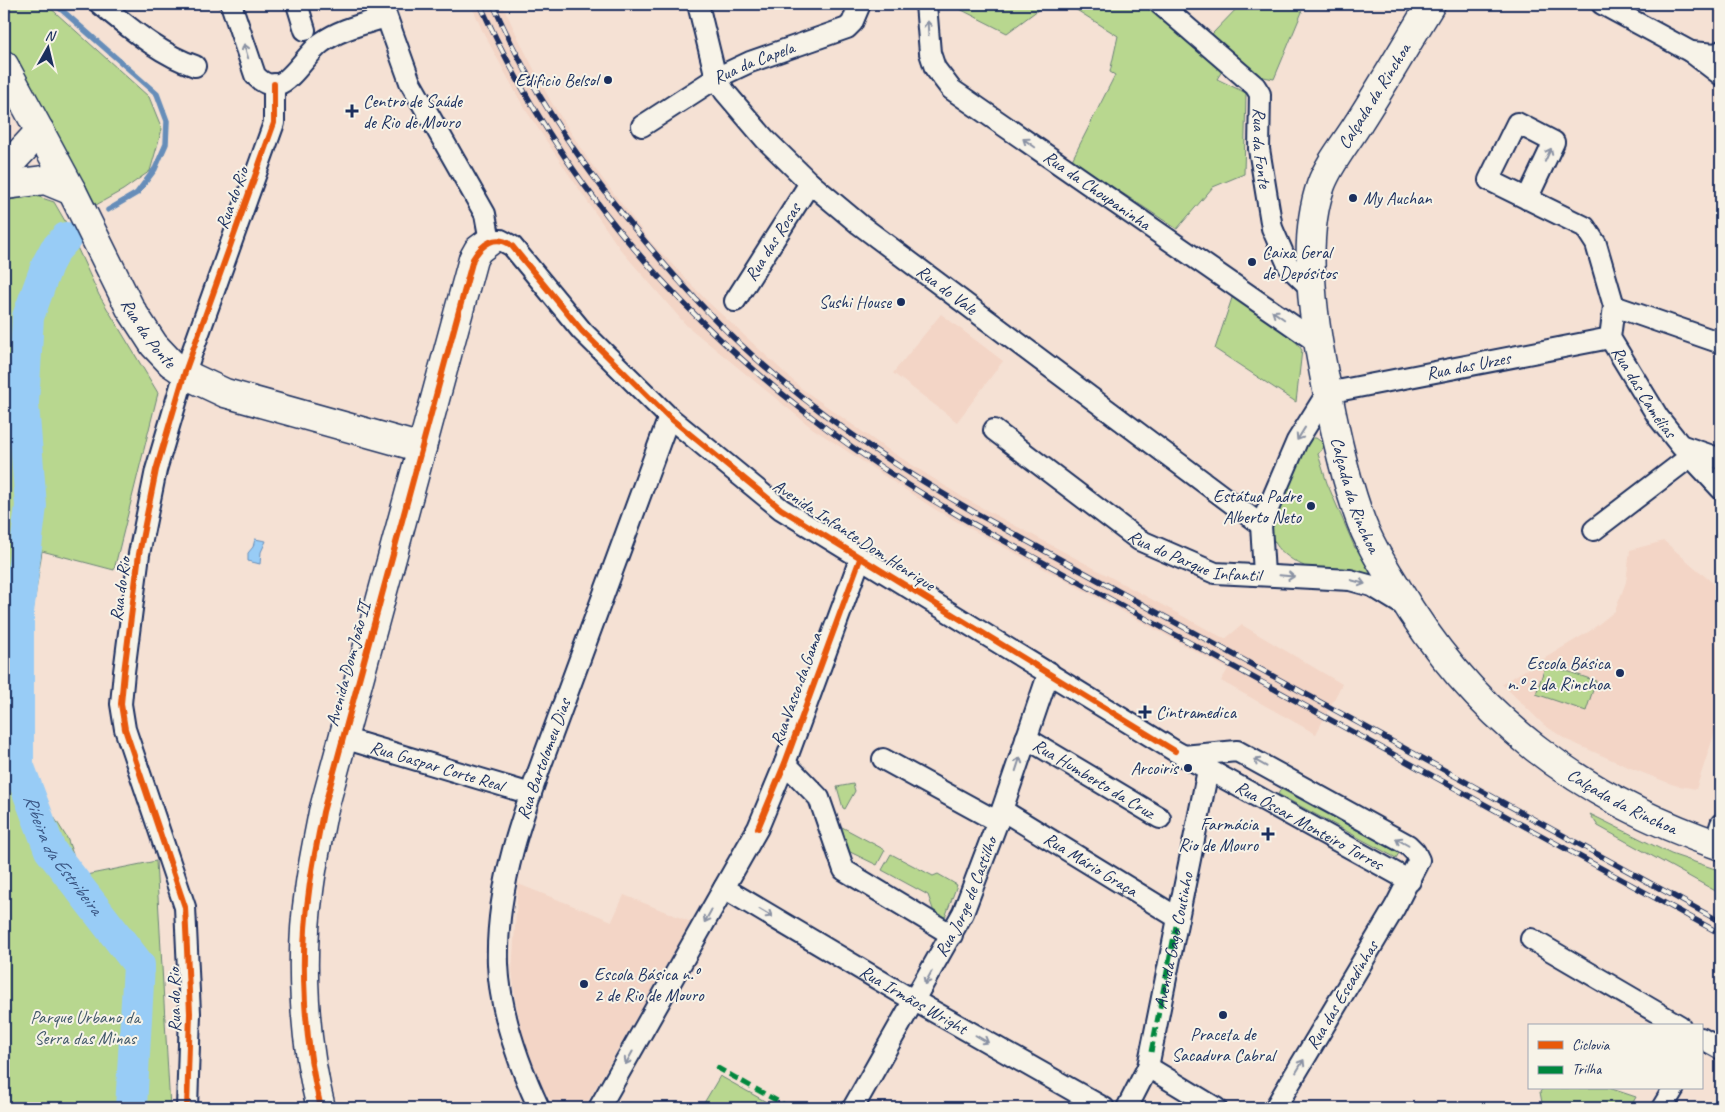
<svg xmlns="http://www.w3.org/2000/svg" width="1725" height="1112" font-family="Caveat,sans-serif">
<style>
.built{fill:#f3d5c6}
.green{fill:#b8d78f;stroke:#6a8376}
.water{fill:#98ccf6;stroke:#668db9}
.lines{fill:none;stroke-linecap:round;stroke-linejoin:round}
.stream{stroke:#668db9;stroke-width:5.5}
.river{stroke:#98ccf6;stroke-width:32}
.street-casing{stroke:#1b2f5e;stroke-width:24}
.secondary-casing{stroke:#1b2f5e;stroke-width:31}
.street{stroke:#f7f3e8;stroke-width:20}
.secondary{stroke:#f7f3e8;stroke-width:28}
.rail-casing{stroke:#1b2f5e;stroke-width:5.5}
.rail{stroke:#f7f3e8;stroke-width:4;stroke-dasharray:11;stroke-linecap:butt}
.quiet{stroke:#00873e;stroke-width:5;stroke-dasharray:10 5;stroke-linecap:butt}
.cycleway-casing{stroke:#f7f3e8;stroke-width:9}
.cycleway{stroke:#e8590c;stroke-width:6}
.oneway{stroke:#8991a3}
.poi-dot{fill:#1b2f5e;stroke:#f7f3e8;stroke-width:2}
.labels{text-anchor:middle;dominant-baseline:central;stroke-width:4;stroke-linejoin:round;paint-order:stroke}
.street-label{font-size:18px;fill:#1b2f5e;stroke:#f7f3e8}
.poi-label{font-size:18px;fill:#1b2f5e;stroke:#f7f3e8;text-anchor:end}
.park-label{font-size:18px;fill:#42596a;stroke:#f7f3e8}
.water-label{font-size:19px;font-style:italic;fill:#3a5684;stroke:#f7f3e8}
</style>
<rect width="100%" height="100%" fill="#f5e1d4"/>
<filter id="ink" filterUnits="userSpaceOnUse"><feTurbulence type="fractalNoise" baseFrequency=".02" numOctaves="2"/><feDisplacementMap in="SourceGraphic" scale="10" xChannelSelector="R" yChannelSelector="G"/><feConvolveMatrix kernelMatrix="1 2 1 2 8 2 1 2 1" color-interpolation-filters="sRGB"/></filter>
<g filter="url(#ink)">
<!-- built -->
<g class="built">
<polygon points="471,4 502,4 522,46 550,100 589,161 650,241 707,301 801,388 881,445 964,498 1225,639 1242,625 1342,684 1316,734 1221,681 1228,669 936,510 812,428 686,325 620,249 570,176 523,106 482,30"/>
<polygon points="941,314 1003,361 957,422 893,373"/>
<polygon points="1664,541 1721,590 1721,714 1696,789 1674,785 1628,767 1567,740 1544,725 1502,684 1590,631 1615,611 1626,582 1630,550"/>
<polygon points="518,884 612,921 624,895 691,922 584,1108 556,1108 540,1085 524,1044 515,997 512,971"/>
</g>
<!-- green -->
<g class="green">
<polygon points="4,4 46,4 149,97 162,129 150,171 123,190 96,205 4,43"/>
<polygon points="950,4 1046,4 1007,33"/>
<polygon points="1067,4 1145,4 1222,71 1217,79 1246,93 1244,174 1213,187 1177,229 1072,160 1115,75 1110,72 1118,36"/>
<polygon points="1241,4 1293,4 1302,12 1274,79 1253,75 1212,34"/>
<polygon points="36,196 54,202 65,221 99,295 158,393 114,570 42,551 25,665 28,775 67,838 81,876 156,861 170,1108 4,1108 4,206 9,200"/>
<polygon points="1233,295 1297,343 1302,350 1296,402 1215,349"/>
<path d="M1308,438H1316L1323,443L1324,447L1318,454L1327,483L1355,548L1363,549L1377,579L1305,571L1304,566C1289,559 1273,548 1271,530L1303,454L1299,449Z"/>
<polygon points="1546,664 1596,681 1586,711 1536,694"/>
<polygon points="853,784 855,791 845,809 843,808 837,787"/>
<polygon points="1281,789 1399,853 1396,858 1278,794"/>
<polygon points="1590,814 1671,854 1721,871 1721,894 1598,826"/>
<polygon points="842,827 885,850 877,865 848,851"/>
<polygon points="891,854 933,876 938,874 957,885 943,923 936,918 928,895 882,870"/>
<polygon points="720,1076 777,1108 701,1108"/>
<polygon points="1543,1088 1609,1088 1636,1097 1630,1108 1543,1108 1540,1092"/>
</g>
<!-- water -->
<polygon class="water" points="255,539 266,541 261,552 260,564 248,561 248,553 253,547"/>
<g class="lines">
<!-- stream -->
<polyline class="stream" points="55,4 157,94 167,121 166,144 155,169 137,193 108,210"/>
<!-- river -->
<path class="river" id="s1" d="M66,238L55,250L47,265L28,317L23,404L31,506L18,612V765L50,850L139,965L131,1108"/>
<!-- street casing -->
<g class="street-casing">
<g id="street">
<path d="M100,4C130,28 159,54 195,66"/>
<path d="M231,4L255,75C261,82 270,87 279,84C292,80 308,53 321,43C340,29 364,24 386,17"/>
<polyline points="297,4 305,30"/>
<path id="s2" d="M382,4L410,82L485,214L490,241L501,240L512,246L582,331L669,417L781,509L1175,751L1410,881"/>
<path id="s3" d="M698,4L716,78L725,92L765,139L810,183L859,224L1261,525"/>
<path id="s4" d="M926,4L930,53L935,68L951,89L1318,343"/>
<path id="s5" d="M1160,4L1255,86L1260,94L1259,149L1272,228L1289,267L1314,291"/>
<polyline points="1602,4 1691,52 1721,75"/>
<polyline points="1691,52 1717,54 1721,51"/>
<path id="s6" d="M642,126L716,78L750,62L847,28L852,23L860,4"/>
<path id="s7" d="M1527,199L1554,142L1517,123L1489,180L1585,227L1596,244L1614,306L1610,338L1658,417L1681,446L1721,489"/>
<path id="s8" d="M735,301L810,183"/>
<polyline points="1614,306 1721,343"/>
<path id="s9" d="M994,430L1139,540L1215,573L1350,580L1372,586L1408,608"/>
<polyline points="1683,446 1721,459"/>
<polyline points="1594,530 1691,456"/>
<path id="s10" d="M1264,574L1261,525L1297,441L1327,393L1610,338"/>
<path id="s11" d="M343,738L531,794"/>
<path id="s12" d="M1026,738L1160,818"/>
<polyline points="1183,756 1237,751 1408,845 1415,852 1419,860 1395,907 1275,1108"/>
<polyline points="883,759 998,822"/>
<polyline points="785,763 819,798 844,870 952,935"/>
<path id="s13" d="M1002,810L1178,918"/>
<polyline points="1715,843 1721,824"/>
<path id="s14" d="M724,888L901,993L1104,1108"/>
<polyline points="1531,939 1680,1026"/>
<polyline points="1701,1038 1721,1049"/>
<polyline points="1148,1067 1216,1108"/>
<polyline points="187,1108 190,1013 185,907 125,729 121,704 124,672 139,554 156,470 185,372 274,123 274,84"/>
<path id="s15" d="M539,1108C518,1063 500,1014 498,964C495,870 536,781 567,694C601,602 635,510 669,417"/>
<polyline points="599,1108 758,828 785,763 860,559"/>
<path id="s16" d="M853,1108L963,913L1002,810L1049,672"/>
<path id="s17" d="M1127,1108L1148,1067L1208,770"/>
<polyline points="1662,1108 1674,1088"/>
</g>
</g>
<!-- secondary casing -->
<g class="secondary-casing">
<g id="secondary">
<path id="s18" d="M1431,4C1407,43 1384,83 1359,122C1347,142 1329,163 1321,185C1302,238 1313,319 1324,374C1333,421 1342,467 1358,513C1367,540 1382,564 1397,588C1473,717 1580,798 1721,846"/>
<path id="s19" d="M4,65L72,191L130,308L154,345L171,363L193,378L225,393L422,448"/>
<polyline points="4,170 40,131"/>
<polyline points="4,185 45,180 72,191"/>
<path d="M321,1108C304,1042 299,959 309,891C312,865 318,839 323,812L473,259L478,250L490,241"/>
</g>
</g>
<!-- street -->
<use href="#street" class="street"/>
<!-- secondary -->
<use href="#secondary" class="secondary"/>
<!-- rail casing -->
<g class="rail-casing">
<g id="rail">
<path d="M480,4C581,230 755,399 968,521L1721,934"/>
<path d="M493,4C530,89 575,156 633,227C666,267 700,306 738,342C809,409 890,463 974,512L1721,922"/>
</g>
</g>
<!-- rail -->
<use href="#rail" class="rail"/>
<!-- quiet -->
<g class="quiet">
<polyline points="1151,1052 1176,926"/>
<polyline points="716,1067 790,1108"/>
</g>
<!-- cycleway casing -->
<g class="cycleway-casing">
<g id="cycleway">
<polyline points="758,828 785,763 860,559"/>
<polyline points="187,1108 190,1013 185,907 125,729 121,704 124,672 139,554 156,470 185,372 274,123 274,84"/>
<path d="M321,1108C304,1042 299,959 309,891C312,865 318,839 323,812L473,259C482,244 496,233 512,246L582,331L669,417L781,509L1175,751"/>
</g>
</g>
<!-- cycleway -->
<use href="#cycleway" class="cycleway"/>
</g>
<!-- one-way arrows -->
<defs><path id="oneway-shaft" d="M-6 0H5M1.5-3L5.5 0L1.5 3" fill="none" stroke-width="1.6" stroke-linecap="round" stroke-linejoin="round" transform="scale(1.25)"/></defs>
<g class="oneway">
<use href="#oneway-shaft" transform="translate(928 28) rotate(-94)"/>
<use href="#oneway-shaft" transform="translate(246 51) rotate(-107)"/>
<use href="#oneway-shaft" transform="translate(1029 143) rotate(-145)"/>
<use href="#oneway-shaft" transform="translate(1548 155) rotate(-65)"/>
<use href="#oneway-shaft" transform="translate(1278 315) rotate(-145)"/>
<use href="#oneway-shaft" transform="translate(1301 434) rotate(122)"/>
<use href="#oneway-shaft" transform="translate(1287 576) rotate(5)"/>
<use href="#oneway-shaft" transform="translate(1358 582) rotate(15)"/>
<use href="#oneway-shaft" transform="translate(1260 763) rotate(-151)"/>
<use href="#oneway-shaft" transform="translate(1018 764) rotate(-72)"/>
<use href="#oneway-shaft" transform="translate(1402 842) rotate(-150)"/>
<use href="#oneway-shaft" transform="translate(766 913) rotate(31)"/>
<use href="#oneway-shaft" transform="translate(708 916) rotate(119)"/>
<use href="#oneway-shaft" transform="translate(928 978) rotate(119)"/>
<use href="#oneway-shaft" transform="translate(982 1039) rotate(30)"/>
<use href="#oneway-shaft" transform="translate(629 1058) rotate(119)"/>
<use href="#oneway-shaft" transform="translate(1300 1066) rotate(-59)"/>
</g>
</g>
<!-- markers -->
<g class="poi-dot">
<circle cx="608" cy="80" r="5"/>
<path d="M349.5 103.5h5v5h5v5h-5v5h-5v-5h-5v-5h5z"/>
<circle cx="1353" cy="198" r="5"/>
<circle cx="1252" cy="262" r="5"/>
<circle cx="901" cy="302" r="5"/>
<circle cx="1311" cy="506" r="5"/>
<circle cx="1620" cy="673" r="5"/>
<path d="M1142.5 704.5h5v5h5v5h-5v5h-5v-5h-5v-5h5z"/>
<circle cx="1188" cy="768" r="5"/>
<path d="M1265.5 826.5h5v5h5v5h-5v5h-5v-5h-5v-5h5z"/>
<circle cx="584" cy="984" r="5"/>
<circle cx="1223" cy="1015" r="5"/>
</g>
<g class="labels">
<!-- street labels -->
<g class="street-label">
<text stroke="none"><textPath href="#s6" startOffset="129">Rua da Capela</textPath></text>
<text transform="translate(1374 96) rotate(-58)">Calçada da Rinchoa</text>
<text stroke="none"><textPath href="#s5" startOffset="189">Rua da Fonte</textPath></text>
<text stroke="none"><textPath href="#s4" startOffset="269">Rua da Choupaninha</textPath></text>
<text transform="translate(232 198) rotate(-70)">Rua do Rio</text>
<text stroke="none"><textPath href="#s8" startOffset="70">Rua das Rosas</textPath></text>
<text stroke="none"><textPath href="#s3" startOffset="391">Rua do Vale</textPath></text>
<text stroke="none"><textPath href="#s19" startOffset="305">Rua da Ponte</textPath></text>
<text stroke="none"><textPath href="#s10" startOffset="341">Rua das Urzes</textPath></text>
<text stroke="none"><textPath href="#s7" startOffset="456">Rua das Camélias</textPath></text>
<text stroke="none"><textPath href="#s18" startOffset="528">Calçada da Rinchoa</textPath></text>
<text transform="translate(854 535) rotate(33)">Avenida Infante Dom Henrique</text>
<text stroke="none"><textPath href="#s9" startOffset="241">Rua do Parque Infantil</textPath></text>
<text transform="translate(120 589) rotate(-82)">Rua do Rio</text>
<text transform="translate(348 664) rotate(-75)">Avenida Dom João II</text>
<text transform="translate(796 689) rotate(-70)">Rua Vasco da Gama</text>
<text stroke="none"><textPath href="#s15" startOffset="362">Rua Bartolomeu Dias</textPath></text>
<text stroke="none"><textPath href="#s11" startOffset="98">Rua Gaspar Corte Real</textPath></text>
<text stroke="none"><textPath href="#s12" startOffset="79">Rua Humberto da Cruz</textPath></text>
<text stroke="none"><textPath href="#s18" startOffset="946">Calçada da Rinchoa</textPath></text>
<text stroke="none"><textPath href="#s2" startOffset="1279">Rua Óscar Monteiro Torres</textPath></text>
<text stroke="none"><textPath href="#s13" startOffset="104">Rua Mário Graça</textPath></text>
<text stroke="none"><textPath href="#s16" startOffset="240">Rua Jorge de Castilho</textPath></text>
<text stroke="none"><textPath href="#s17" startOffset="175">Avenida Gago Coutinho</textPath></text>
<text transform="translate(1342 995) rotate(-59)">Rua das Escadinhas</text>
<text stroke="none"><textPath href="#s14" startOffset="220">Rua Irmãos Wright</textPath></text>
<text transform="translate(174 1000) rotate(-91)">Rua do Rio</text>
</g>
<!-- poi labels -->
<g class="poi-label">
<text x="598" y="80">Edificio Belsol</text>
<text x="363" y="101" text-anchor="start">Centro de Saúde<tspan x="363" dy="21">de Rio de Mouro</tspan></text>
<text x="1363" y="198" text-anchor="start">My Auchan</text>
<text x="1262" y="252" text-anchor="start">Caixa Geral<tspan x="1262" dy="21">de Depósitos</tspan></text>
<text x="891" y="302">Sushi House</text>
<text x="1301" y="496">Estátua Padre<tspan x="1301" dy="21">Alberto Neto</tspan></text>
<text x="1610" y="663">Escola Básica<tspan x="1610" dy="21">n.º 2 da Rinchoa</tspan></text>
<text x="1156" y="712" text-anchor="start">Cintramedica</text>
<text x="1178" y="768">Arcoiris</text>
<text x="1258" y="824">Farmácia<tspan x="1258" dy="21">Rio de Mouro</tspan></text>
<text x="594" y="974" text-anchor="start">Escola Básica n.º<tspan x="594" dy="21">2 de Rio de Mouro</tspan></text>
<text x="1223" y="1034" text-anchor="middle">Praceta de<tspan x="1223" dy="21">Sacadura Cabral</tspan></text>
</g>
<!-- park labels -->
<g class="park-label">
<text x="85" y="1017">Parque Urbano da<tspan x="85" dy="21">Serra das Minas</tspan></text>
</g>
<!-- water labels -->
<g class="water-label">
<text stroke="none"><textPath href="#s1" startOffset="639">Ribeira da Estribeira</textPath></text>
</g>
</g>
<!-- margin -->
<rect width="1725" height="1112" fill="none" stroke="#f7f3e8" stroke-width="20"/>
<rect x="10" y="10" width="1705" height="1092" fill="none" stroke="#1b2f5e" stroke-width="2" filter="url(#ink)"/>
<!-- legend -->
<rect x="1528" y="1024" width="175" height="65" fill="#f7f3e8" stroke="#9fa5b1"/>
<rect x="1538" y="1041" width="25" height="8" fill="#e8590c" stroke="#9fa5b1"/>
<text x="1572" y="1050" font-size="15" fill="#1b2f5e">Ciclovia</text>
<rect x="1538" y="1066" width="25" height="8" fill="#00873e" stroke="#9fa5b1"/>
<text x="1572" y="1074" font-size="15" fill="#1b2f5e">Trilha</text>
<!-- north arrow -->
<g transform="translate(48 48) rotate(8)" stroke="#f7f3e8" stroke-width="4" paint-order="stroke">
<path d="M0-4L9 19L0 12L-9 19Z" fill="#1b2f5e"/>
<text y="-8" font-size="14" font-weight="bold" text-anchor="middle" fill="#1b2f5e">N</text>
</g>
</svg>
